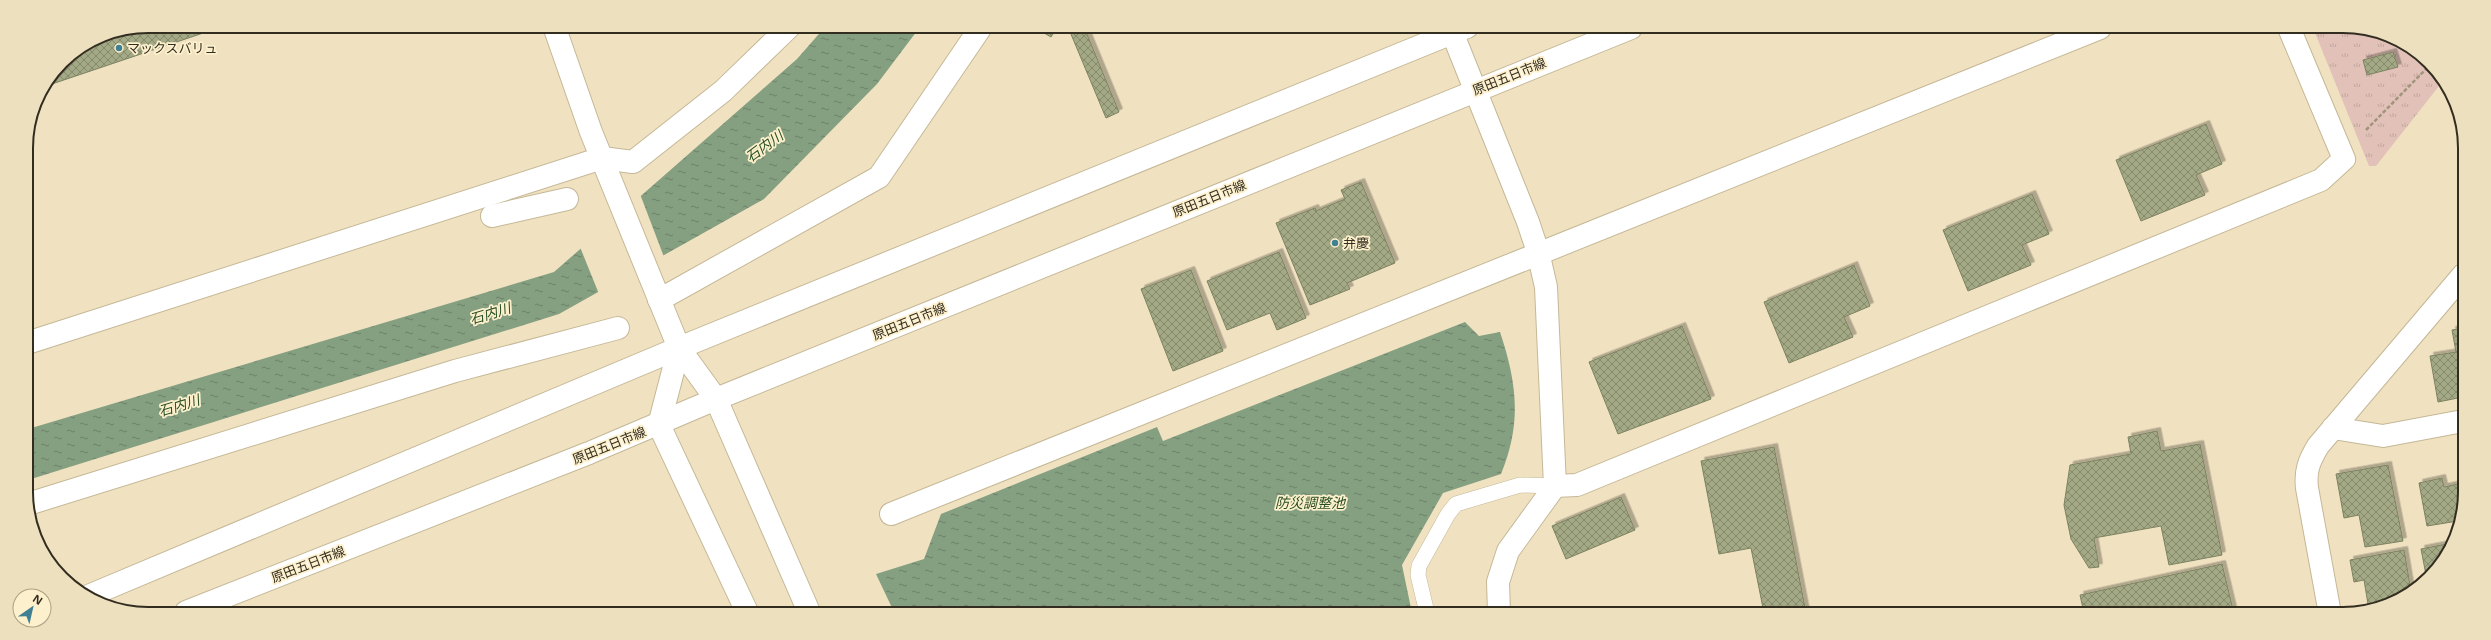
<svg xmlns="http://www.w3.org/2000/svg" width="2491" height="640" font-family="'Open Sans','Noto Sans JP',sans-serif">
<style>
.grass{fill:url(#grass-tufts)}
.water{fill:url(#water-ripples)}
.pier{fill:#f0e2c0}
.building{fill:url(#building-cross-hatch);stroke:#7d8261;filter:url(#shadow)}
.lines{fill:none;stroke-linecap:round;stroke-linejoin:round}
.service-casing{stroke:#c5b897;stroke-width:16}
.pedestrian-casing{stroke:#c5b897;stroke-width:24}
.minor-casing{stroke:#c5b897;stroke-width:24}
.tertiary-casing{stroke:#c5b897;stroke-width:24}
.secondary-casing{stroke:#c5b897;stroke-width:24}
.path{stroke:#a0957c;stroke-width:2.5;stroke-dasharray:4 2;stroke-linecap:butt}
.service{stroke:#fff;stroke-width:15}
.pedestrian{stroke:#fff;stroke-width:22}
.minor{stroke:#fff;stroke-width:22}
.tertiary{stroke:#fff;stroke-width:22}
.secondary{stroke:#fff;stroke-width:22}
.poi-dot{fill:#3f8093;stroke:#fdf0cd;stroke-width:1.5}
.labels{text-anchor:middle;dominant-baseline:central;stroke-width:3.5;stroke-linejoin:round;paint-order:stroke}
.poi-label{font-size:13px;fill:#332d20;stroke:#fdf0cd;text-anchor:start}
.street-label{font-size:13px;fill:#332d20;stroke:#fdf0cd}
.water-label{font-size:14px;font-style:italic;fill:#284e23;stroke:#fdf0cd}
.rim{fill:none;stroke:#332d20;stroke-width:2}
</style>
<defs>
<pattern id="grass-tufts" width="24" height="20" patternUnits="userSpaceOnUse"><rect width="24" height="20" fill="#e2c2b8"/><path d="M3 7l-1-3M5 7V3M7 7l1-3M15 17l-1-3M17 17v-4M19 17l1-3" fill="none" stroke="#c2a79e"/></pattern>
<pattern id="water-ripples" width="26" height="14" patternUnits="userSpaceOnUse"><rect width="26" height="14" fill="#859f81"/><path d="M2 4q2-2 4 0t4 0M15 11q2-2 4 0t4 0" fill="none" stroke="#6d8269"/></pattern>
<pattern id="building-cross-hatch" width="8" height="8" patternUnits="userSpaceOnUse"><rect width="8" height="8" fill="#a3a984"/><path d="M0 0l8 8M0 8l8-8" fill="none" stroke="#858a6c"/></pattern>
<filter id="shadow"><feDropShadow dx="3.5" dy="-3.5" stdDeviation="0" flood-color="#0004"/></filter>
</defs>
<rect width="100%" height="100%" fill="#f0e2c0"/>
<!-- grass -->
<polygon class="grass" points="2313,28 2367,28 2404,42 2429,62 2443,81 2376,166 2369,166"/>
<!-- water -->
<g class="water">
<polygon points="825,27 920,27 877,84 764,199 559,314 28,480 28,429 554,272 797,59"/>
<path d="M1465,322L1479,336L1500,332C1517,383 1522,423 1501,474L1443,493L1402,565L1412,613L894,612L876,574L924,559L941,514L1157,427L1163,441Z"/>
</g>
<!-- pier -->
<polygon class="pier" points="640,194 664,257 599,294 580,247"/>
<!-- building -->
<g class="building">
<polygon points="148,26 224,26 46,86 62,62 101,35"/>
<polygon points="1034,27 1057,27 1051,37"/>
<polygon points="1068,27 1084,27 1119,112 1106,118"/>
<polygon points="2393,52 2398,67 2367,75 2363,60"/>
<polygon points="2206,124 2222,164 2196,175 2205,195 2141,221 2116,160"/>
<polygon points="1361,182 1395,263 1347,283 1350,289 1310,305 1276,223 1315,208 1316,211 1345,199 1341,190"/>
<polygon points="2032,194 2049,234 2022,245 2031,265 1968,291 1943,230"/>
<polygon points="1279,252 1306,318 1277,330 1270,313 1227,330 1207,281"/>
<polygon points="1854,265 1870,306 1844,317 1853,337 1789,363 1764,302"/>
<polygon points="1191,270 1223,351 1173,371 1141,289"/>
<polygon points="1682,326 1711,399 1618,434 1589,362"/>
<polygon points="2463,328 2463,397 2438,402 2430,356 2456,352 2452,330"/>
<polygon points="2157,431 2161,451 2200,444 2222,555 2169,565 2161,526 2094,538 2099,567 2089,568 2071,539 2064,505 2070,465 2131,454 2128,437"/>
<polygon points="1774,447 1806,613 1764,613 1751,548 1719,554 1701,461"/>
<polygon points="2388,465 2403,541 2365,547 2359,515 2344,518 2336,474"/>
<polygon points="2442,478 2444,487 2463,483 2463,516 2458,517 2458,521 2427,526 2419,483"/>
<polygon points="1621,497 1635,530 1566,559 1552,526"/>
<polygon points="2452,543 2449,553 2427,580 2421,549"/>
<polygon points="2404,550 2411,591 2390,605 2369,610 2364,580 2354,582 2350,560"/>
<polygon points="2222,564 2234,614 2084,613 2080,595"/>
</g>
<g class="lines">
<!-- service casing -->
<g class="service-casing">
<polyline id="service" points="1427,613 1418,575 1419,566 1448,514 1456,504 1520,485 1555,486"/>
</g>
<!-- pedestrian casing -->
<g class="pedestrian-casing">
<polyline id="pedestrian" points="28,504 455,371 618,328"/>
</g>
<!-- minor casing -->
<g class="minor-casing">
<g id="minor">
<polyline points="1450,27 1528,222 1538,252 1546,287 1555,486 1508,551 1498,582 1499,613"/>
<polyline points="492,216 567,199"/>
<polyline points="659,300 879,177 981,27"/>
<polyline points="27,343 602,158 633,162 723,91 789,27"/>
<polyline points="2333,428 2383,436 2463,421"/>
<polyline points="1555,486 1577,485 2321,180 2344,159 2289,28"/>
<polyline points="891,514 2100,28"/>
<path d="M2330,614L2307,488C2305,471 2309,461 2318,446L2463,275"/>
</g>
</g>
<!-- tertiary casing -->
<g class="tertiary-casing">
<g id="tertiary">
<polyline points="554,26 591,132 679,348 716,399 809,612"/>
<polyline points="679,348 659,425 747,612"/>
</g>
</g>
<!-- secondary casing -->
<g class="secondary-casing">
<g id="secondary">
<polyline points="86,597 679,348 1467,27"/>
<polyline points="186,612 589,453 716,399 1631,28"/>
</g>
</g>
<!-- path -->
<polyline class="path" points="2366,130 2431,64"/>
<!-- service -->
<use href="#service" class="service"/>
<!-- pedestrian -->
<use href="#pedestrian" class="pedestrian"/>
<!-- minor -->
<use href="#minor" class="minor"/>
<!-- tertiary -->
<use href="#tertiary" class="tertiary"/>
<!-- secondary -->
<use href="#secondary" class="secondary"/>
</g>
<!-- markers -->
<g class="poi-dot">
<circle cx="119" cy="48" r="4"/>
<circle cx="1335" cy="243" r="4"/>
</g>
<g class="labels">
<!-- poi labels -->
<g class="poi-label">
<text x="127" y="48">マックスバリュ</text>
<text x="1343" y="243">弁慶</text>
</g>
<!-- street labels -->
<g class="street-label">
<text transform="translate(1509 76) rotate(-22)">原田五日市線</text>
<text transform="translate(1209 198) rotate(-22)">原田五日市線</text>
<text transform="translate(909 321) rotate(-22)">原田五日市線</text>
<text transform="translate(609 445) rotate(-22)">原田五日市線</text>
<text transform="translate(308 564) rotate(-21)">原田五日市線</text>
</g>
<!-- water labels -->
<g class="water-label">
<text transform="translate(764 146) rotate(-36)">石内川</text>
<text transform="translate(490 313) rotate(-17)">石内川</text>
<text transform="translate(179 405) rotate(-17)">石内川</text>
<text x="1310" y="502">防災調整池</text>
</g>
</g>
<!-- crop -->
<path d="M0 0H2491V640H0ZM148 33H2343A115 115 0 0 1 2458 148V492A115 115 0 0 1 2343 607H148A115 115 0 0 1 33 492V148A115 115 0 0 1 148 33Z" fill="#ede0bf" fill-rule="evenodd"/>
<path class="rim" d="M148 33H2343A115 115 0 0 1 2458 148V492A115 115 0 0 1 2343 607H148A115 115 0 0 1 33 492V148A115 115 0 0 1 148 33Z"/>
<!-- north arrow -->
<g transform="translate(32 608) rotate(34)"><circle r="19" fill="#fdf0cd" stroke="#aca288"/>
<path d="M0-3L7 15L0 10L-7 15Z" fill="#3f8093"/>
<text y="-6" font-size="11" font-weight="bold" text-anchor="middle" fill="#332d20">N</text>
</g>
</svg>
